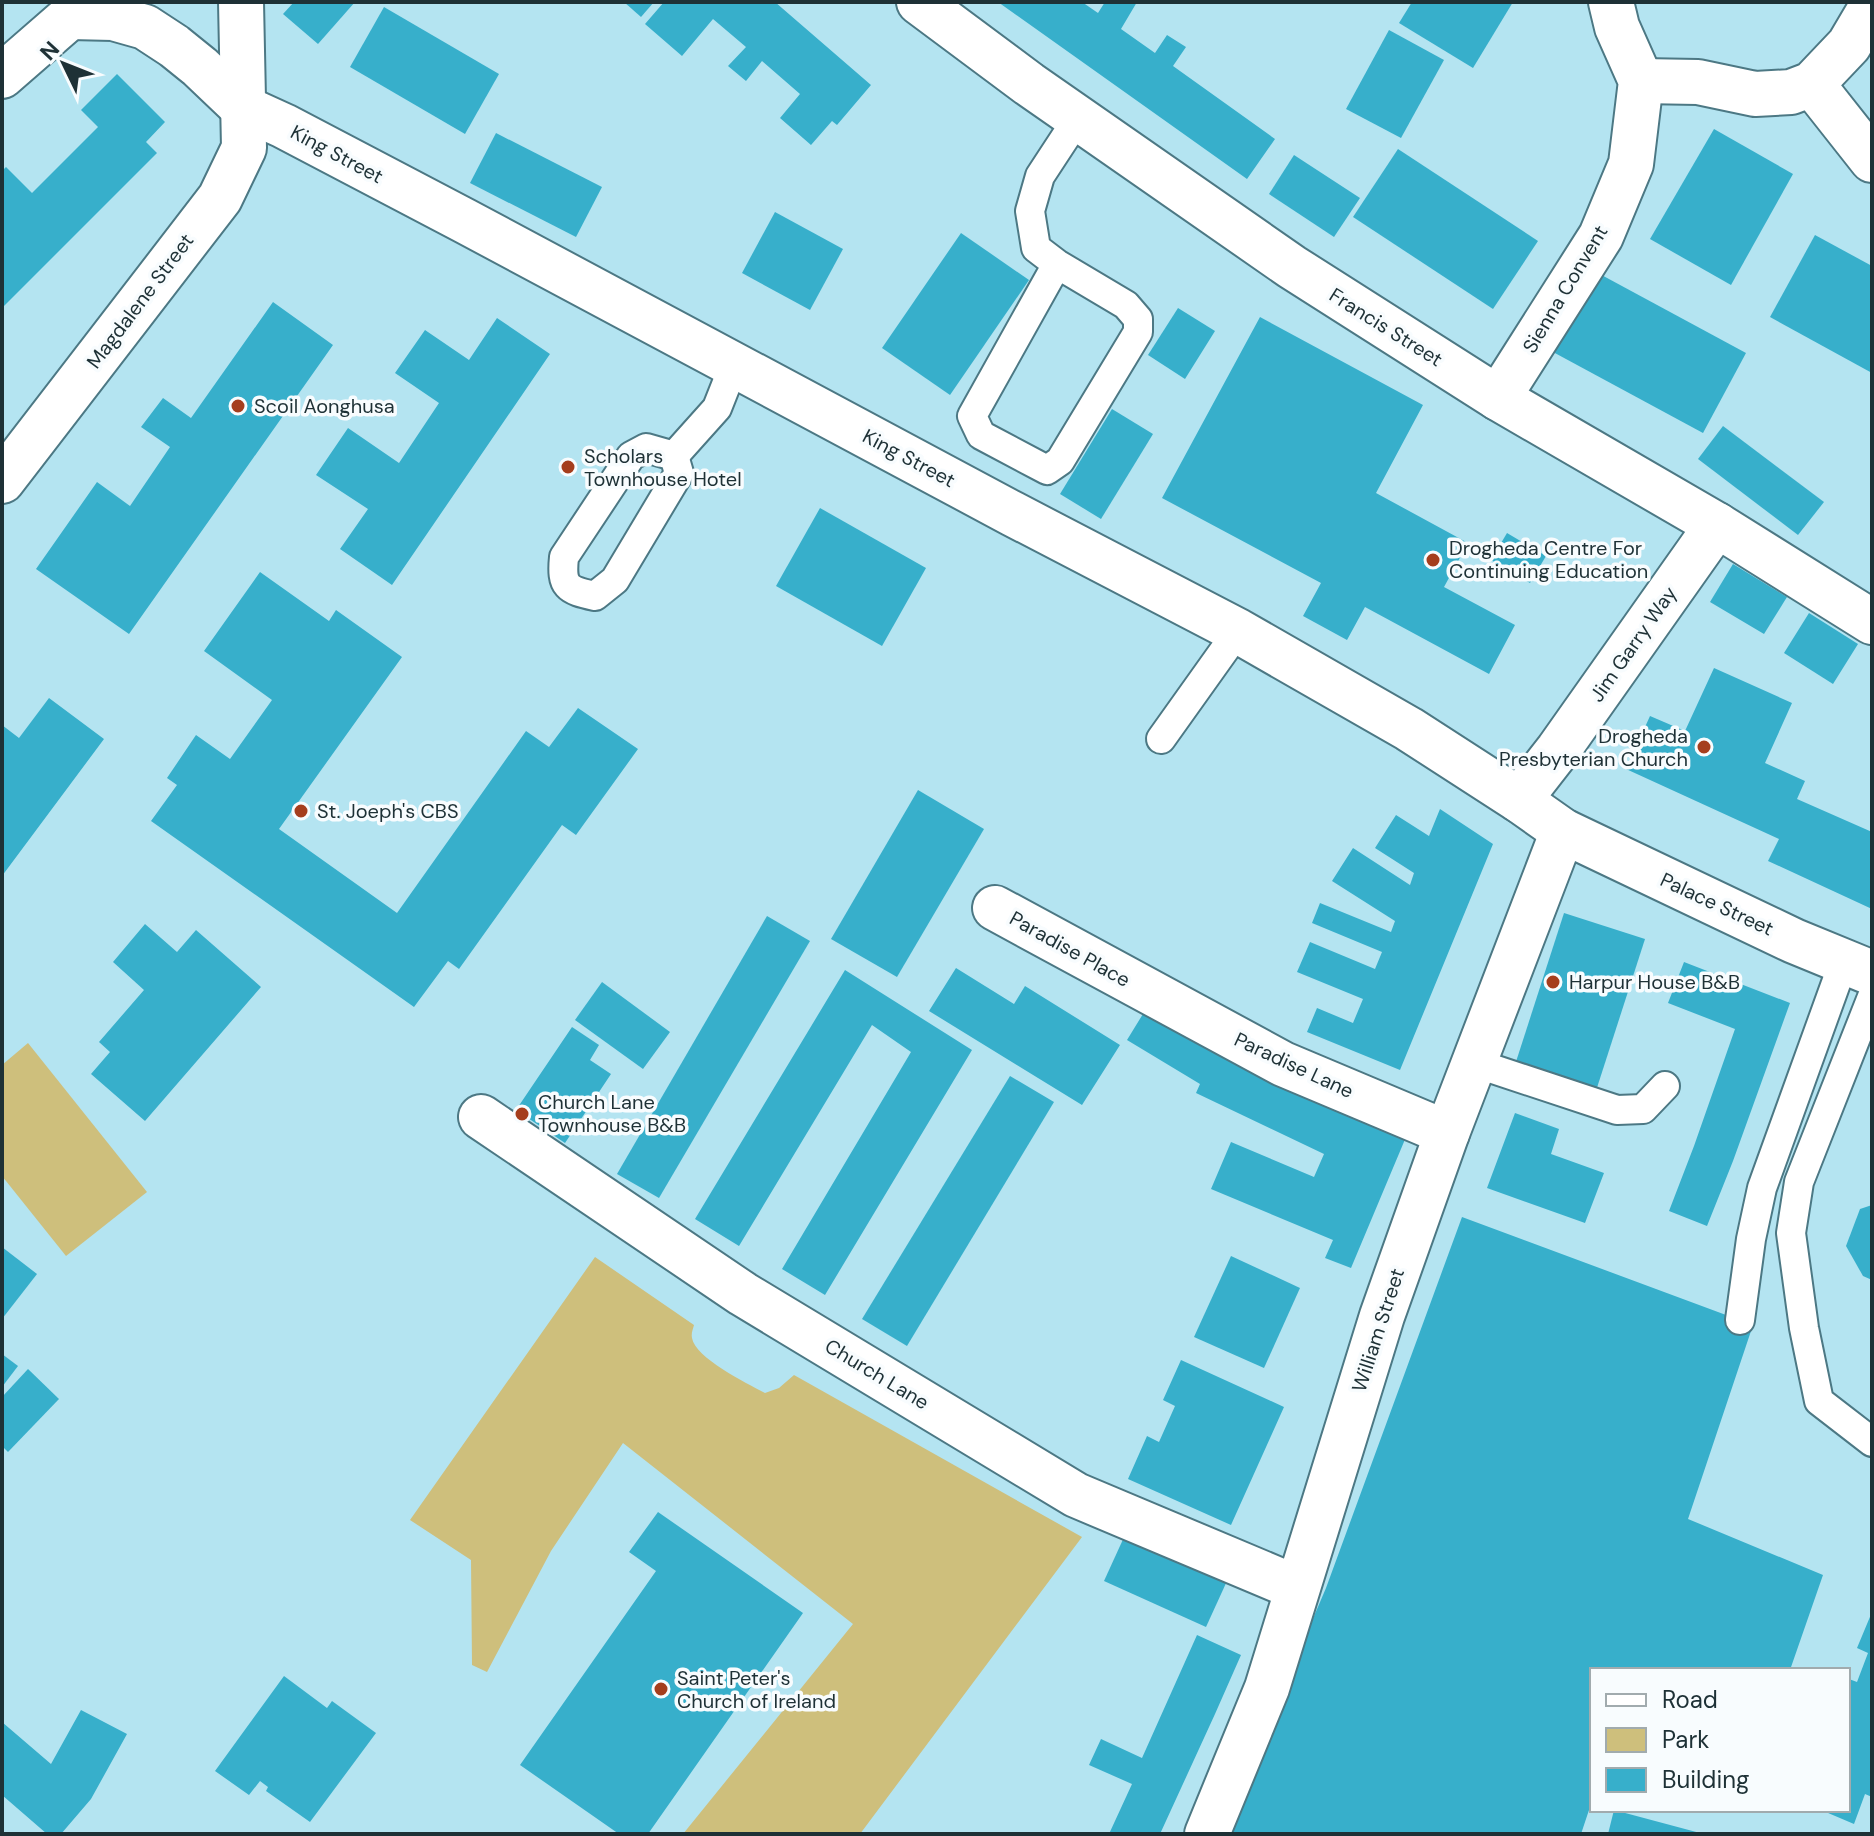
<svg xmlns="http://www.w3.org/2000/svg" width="1874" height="1836" font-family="'DM Sans',sans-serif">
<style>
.green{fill:#cebf7c}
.building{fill:#37afcb}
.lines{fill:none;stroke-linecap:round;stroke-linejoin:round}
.service-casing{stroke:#4c7884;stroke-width:32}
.minor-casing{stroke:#4c7884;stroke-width:48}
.tertiary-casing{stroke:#4c7884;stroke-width:48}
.service{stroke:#fff;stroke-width:28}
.minor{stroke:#fff;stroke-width:44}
.tertiary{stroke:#fff;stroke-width:44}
.poi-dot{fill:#a53e1d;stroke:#f8fcfe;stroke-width:3}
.labels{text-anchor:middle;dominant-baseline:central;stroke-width:7;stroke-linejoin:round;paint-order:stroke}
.street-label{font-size:20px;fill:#1e3136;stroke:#f8fcfe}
.poi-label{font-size:20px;fill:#1e3136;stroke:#f8fcfe;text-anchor:start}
</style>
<rect width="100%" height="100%" fill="#b4e4f1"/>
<!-- green -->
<g class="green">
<polygon points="28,1043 147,1192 66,1256 2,1176 2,1065"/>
<path d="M595,1257L694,1325C693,1329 691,1333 692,1338C695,1358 748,1384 765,1393L779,1388L794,1375L1082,1537L860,1834H683L853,1624L623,1443L551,1551L487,1672L472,1665L471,1560L410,1520Z"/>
</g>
<!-- building -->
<g class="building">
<polygon points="294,2 355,2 318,44 283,14"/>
<polygon points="624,2 654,2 641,17"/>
<polygon points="664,2 775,2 871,85 837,125 832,121 811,145 780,118 800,94 762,61 746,81 728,66 746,47 713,19 682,56 645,24"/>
<polygon points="998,2 1082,2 1098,13 1105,2 1137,2 1121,29 1155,53 1167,35 1186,47 1173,66 1275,139 1247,179"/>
<polygon points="1412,2 1513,2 1473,68 1399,23"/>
<polygon points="384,7 499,74 465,134 350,67"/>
<polygon points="1389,30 1444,60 1401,138 1346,109"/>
<polygon points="117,74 165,122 146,142 157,153 2,308 2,171 6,167 32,193 98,127 81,110"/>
<polygon points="1714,129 1793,174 1731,285 1650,239"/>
<polygon points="496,133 602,187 576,237 470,183"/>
<polygon points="1398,149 1538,241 1493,309 1353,217"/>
<polygon points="1294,155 1360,198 1334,237 1269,194"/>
<polygon points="775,212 843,249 810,310 742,273"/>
<polygon points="961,233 1029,280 950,395 882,348"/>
<polygon points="1815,235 1872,266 1872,373 1770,317"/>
<polygon points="1596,272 1746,353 1703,433 1553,352"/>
<polygon points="273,302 333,345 129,634 36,569 97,482 130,506 170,447 141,427 163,398 191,418"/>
<polygon points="1178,308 1215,331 1185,379 1148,355"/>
<polygon points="1260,317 1423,405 1376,493 1468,543 1444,587 1515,625 1489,674 1365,607 1347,640 1303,616 1321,583 1162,498"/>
<polygon points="497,318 550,354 392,585 340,549 368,509 316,475 348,428 399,463 439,403 395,373 425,330 469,360"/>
<polygon points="1112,409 1153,434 1101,519 1060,494"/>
<polygon points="1723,426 1824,502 1798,535 1698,459"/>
<polygon points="820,508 926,568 882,646 776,586"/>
<polygon points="1507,533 1546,556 1530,583 1491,560"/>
<polygon points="1733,564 1787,597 1764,634 1710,602"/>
<polygon points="260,572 329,621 336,610 402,657 279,829 397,913 526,731 549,747 578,708 638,749 576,835 562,825 459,969 448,961 414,1007 151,821 177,785 167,778 196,735 230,759 272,700 204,651"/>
<polygon points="1809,613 1858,644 1833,684 1784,653"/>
<polygon points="1714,668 1792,703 1765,763 1805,781 1797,799 1872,832 1872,909 1768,861 1779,839 1626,769 1650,716 1685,731"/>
<polygon points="49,698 104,739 2,876 2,725 19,738"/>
<polygon points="918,790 984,829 897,977 831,939"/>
<polygon points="1440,809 1493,844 1400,1070 1307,1032 1317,1008 1353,1023 1363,999 1297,972 1310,942 1375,969 1382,952 1312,923 1320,903 1391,932 1395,921 1332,881 1353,848 1410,885 1414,873 1375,848 1396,815 1429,836"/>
<polygon points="1564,913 1645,939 1594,1097 1513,1071"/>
<polygon points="767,916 810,941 659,1198 617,1174"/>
<polygon points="145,924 177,952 196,930 261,987 145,1121 91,1074 110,1052 99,1042 144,990 113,962"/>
<polygon points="1684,962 1790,1003 1733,1161 1707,1226 1669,1211 1694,1146 1735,1029 1668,1003"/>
<polygon points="956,968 1014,1004 1025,986 1120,1045 1082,1105 929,1011"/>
<polygon points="845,970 972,1050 825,1295 782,1269 911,1052 872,1025 739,1246 695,1219"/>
<polygon points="602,982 670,1032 643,1069 575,1020"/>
<polygon points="1146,1009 1406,1137 1351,1268 1325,1258 1333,1240 1211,1189 1231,1142 1314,1177 1324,1154 1196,1093 1200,1084 1127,1040"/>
<polygon points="572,1027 599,1045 590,1060 611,1074 565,1143 516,1110"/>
<polygon points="1010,1076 1054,1102 907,1346 862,1319"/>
<polygon points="1515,1113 1559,1129 1551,1154 1604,1173 1585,1223 1487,1188"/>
<polygon points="1872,1205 1872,1280 1863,1276 1846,1246 1860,1209"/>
<polygon points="1462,1217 1753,1325 1688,1519 1823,1575 1790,1670 1592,1670 1592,1801 1581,1834 1221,1834 1326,1588"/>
<polygon points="2,1247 37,1274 2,1319"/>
<polygon points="1231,1256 1300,1288 1264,1368 1194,1337"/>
<polygon points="2,1354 18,1366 2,1387"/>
<polygon points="1181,1360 1284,1407 1231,1525 1128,1479 1147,1436 1159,1442 1175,1406 1163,1400"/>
<polygon points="28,1369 59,1399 8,1452 2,1446 2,1397"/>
<polygon points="658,1512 803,1613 648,1834 619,1834 520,1765 656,1571 629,1552"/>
<polygon points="1125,1535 1227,1581 1206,1627 1104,1581"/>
<polygon points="1872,1612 1872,1797 1865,1794 1854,1824 1821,1810 1848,1810 1848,1682 1849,1679 1857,1682 1868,1653 1857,1648"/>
<polygon points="1197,1635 1241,1655 1215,1714 1160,1834 1109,1834 1132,1784 1089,1765 1101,1739 1142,1758"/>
<polygon points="284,1676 327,1708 332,1701 376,1733 310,1822 266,1791 268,1787 260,1781 249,1795 215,1771"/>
<polygon points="81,1710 127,1734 91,1799 61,1834 47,1834 2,1795 2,1722 51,1764"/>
<polygon points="1614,1810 1700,1833 1700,1834 1608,1834"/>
</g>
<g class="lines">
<!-- service casing -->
<g class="service-casing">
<g id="service">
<polyline points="1057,264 972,416 981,435 1047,470 1060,461 1138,332 1138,319 1126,305 1057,264 1036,248 1030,211 1040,176 1078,118"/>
<path d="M646,448L674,456L679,473L615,580L595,596C567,590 561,587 564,557L631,456Z"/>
<polyline points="674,456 717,408 734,365"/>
<polyline points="1161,739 1238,631"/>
<polyline points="1872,997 1799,1182 1791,1233 1804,1328 1819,1401 1872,1442"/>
<polyline points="1475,1063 1617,1110 1643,1109 1665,1086"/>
<polyline points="1740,1320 1751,1239 1762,1188 1844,961"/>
</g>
</g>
<!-- minor casing -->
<g class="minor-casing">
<g id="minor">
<polyline points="919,2 1029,84 1292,267 1498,398 1717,525 1872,622"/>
<polyline points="1641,81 1698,82 1755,94 1791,92 1812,84 1849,45 1872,6"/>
<polyline points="1812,84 1872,160"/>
<polyline points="1498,398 1601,236 1631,164 1641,81 1617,27 1611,2"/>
<polyline points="1519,800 1558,750 1717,525"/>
<polyline points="995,908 1283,1064 1447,1133"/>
<polyline points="481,1117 743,1294 1076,1495 1297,1588"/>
<polyline points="1207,1834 1267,1688 1382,1316 1447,1133 1563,831"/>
</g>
</g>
<!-- tertiary casing -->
<g class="tertiary-casing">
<g id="tertiary">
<polyline points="71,17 113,18 145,27 174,46 200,67 242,107 284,126 465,221 1013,514 1238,631 1409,729 1519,800 1563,831 1794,941 1872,973"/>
<polyline points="2,76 87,2"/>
<polyline points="2,481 220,198 244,148 241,2"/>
</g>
</g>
<!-- service -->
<use href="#service" class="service"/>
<!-- minor -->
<use href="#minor" class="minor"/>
<!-- tertiary -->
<use href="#tertiary" class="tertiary"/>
</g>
<!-- markers -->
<g class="poi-dot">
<circle cx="238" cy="406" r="8"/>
<circle cx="568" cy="467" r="8"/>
<circle cx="1433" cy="560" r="8"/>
<circle cx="1704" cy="747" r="8"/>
<circle cx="301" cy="811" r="8"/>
<circle cx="1553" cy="982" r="8"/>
<circle cx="522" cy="1114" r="8"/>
<circle cx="661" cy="1689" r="8"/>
</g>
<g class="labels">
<!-- street labels -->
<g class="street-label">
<text transform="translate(337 154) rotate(28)">King Street</text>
<text transform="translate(1565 289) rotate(-59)">Sienna Convent</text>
<text transform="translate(140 301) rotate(-53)">Magdalene Street</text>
<text transform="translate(1386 327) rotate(32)">Francis Street</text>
<text transform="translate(909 458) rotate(28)">King Street</text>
<text transform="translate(1633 644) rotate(-55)">Jim Garry Way</text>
<text transform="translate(1717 904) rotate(25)">Palace Street</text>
<text transform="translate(1070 949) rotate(29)">Paradise Place</text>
<text transform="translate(1294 1065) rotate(25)">Paradise Lane</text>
<text transform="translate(1378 1330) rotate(-72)">William Street</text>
<text transform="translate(877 1374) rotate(31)">Church Lane</text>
</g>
<!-- poi labels -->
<g class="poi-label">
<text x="254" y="406">Scoil Aonghusa</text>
<text x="584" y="456">Scholars<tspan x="584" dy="23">Townhouse Hotel</tspan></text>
<text x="1449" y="548">Drogheda Centre For<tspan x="1449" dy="23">Continuing Education</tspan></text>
<text x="1688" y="736" text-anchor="end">Drogheda<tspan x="1688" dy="23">Presbyterian Church</tspan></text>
<text x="317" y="811">St. Joeph's CBS</text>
<text x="1569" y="982">Harpur House B&amp;B</text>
<text x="538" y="1102">Church Lane<tspan x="538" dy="23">Townhouse B&amp;B</tspan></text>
<text x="677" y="1678">Saint Peter's<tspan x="677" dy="23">Church of Ireland</tspan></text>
</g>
</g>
<!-- border -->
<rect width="1874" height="1836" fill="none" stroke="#1e3136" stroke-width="8"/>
<!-- legend -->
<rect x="1590" y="1668" width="260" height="144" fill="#f8fcfe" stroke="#a1abae" stroke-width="2"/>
<rect x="1606" y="1694" width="40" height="12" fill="#ffffff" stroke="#a1abae" stroke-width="2"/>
<text x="1662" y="1708" font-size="24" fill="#1e3136">Road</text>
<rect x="1606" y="1728" width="40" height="24" fill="#cebf7c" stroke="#a1abae" stroke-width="2"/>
<text x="1662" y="1748" font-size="24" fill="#1e3136">Park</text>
<rect x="1606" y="1768" width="40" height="24" fill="#37afcb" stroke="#a1abae" stroke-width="2"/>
<text x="1662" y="1788" font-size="24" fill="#1e3136">Building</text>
<!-- north arrow -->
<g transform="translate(64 64) rotate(313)" stroke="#f8fcfe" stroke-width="6" paint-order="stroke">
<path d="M0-6L14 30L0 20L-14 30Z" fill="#1e3136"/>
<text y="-12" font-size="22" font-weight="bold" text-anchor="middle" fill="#1e3136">N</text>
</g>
</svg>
